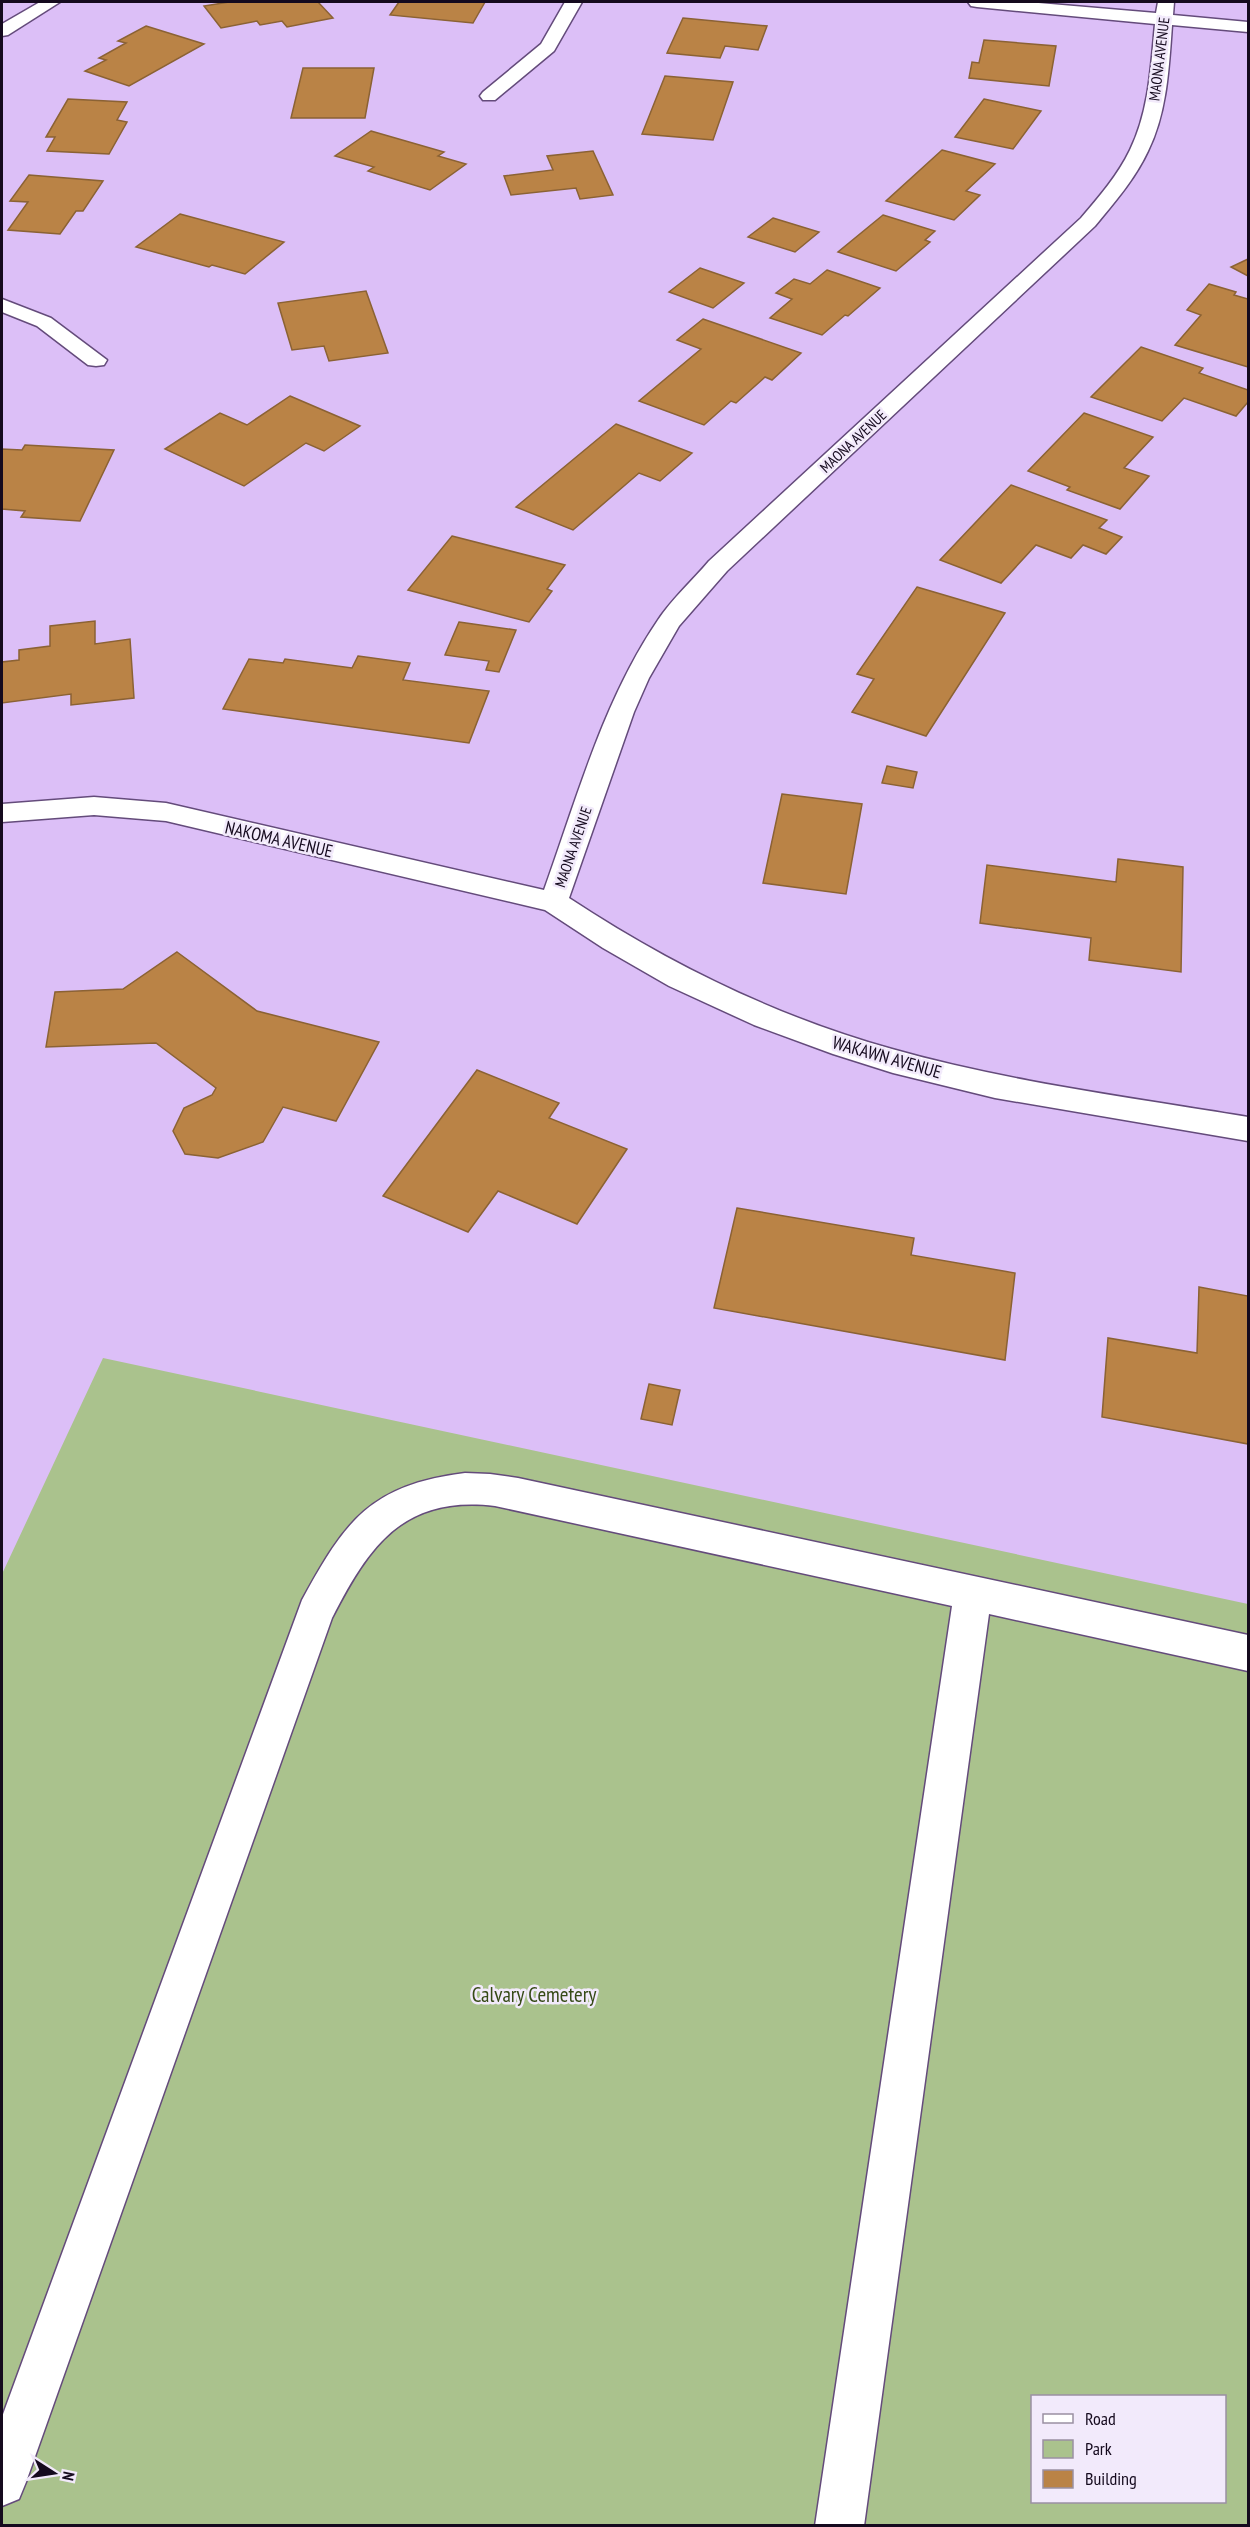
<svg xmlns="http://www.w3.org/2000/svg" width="1250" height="2527" font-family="'PT Sans Narrow',sans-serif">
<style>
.green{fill:#aac28d;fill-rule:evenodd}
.building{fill:#ba8346;stroke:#8b6234;stroke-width:1.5}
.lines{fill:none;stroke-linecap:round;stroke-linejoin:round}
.minor-casing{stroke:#644b7b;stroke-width:3}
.minor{fill:#fff;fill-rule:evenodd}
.labels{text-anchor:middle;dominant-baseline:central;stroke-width:5;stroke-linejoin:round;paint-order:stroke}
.far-street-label{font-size:15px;fill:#150a1e;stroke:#f2eafb}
.street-label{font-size:18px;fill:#150a1e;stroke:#f2eafb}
.near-park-label{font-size:21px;fill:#364a16;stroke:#f2eafb}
</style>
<rect width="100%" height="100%" fill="#dcbff7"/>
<!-- green -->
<path class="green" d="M103,1358L1248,1604V2525L2,2526V1574ZM1032,2396H1224V2502H1032Z"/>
<!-- building -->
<g class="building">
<polygon points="229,2 318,2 333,18 287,27 282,21 260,25 257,21 221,28 204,6"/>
<polygon points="399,2 485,2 473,23 390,15"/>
<polygon points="683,18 767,26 758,50 725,46 720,58 667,53"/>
<polygon points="146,26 204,44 129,86 85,71 106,60 99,58 126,43 118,41"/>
<polygon points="984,40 1056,46 1049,86 969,78 972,62 979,63"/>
<polygon points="303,68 374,68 365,118 291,118"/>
<polygon points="665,76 733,82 713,140 642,134"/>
<polygon points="68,99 127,102 117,120 127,122 109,154 47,151 55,137 46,137"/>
<polygon points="984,99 1041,111 1013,149 955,137"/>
<polygon points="371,131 444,152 438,156 466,164 430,190 368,171 374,167 335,156"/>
<polygon points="942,150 995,164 966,191 980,195 954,220 886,201"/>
<polygon points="593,151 613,195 580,199 576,188 511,195 504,176 553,170 547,156"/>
<polygon points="29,175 103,181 83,211 76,211 60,234 8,230 28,202 10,201"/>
<polygon points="180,214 284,242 245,274 212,265 209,267 136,247"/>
<polygon points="883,215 935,231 925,240 930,242 896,271 838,252"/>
<polygon points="773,218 819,232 795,252 748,237"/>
<polygon points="1248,259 1248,276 1231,267"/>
<polygon points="700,268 744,283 713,308 669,292"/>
<polygon points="827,270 880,288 848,316 845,315 822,335 770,318 792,299 776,293 794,279 810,284"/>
<polygon points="1209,284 1236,292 1234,295 1248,299 1248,367 1175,345 1201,315 1187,310"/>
<polygon points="366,291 388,353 329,361 324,346 292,350 278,303"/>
<polygon points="703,319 801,353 772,380 765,377 736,403 731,401 704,425 639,401 701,349 677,340"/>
<polygon points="1141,347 1203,368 1199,373 1248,390 1248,402 1236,416 1184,398 1162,421 1091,397"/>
<polygon points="290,396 360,426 324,451 306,443 244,486 165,449 220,413 247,425"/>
<polygon points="1084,413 1153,437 1124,468 1149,476 1120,509 1067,490 1070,487 1028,471"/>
<polygon points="616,424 692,453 660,481 639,473 573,530 516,507"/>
<polygon points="25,445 114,450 80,521 21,517 25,511 2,509 2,449 22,450"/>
<polygon points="1011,485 1107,520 1099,528 1122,537 1106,554 1083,545 1071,558 1036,545 1001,583 940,560"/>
<polygon points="452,536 565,565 547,589 552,591 529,622 408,590"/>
<polygon points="917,587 1005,613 926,736 852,712 874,679 857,674"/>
<polygon points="95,621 95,644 130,639 134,698 71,705 71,694 2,703 2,662 19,660 19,650 50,646 50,626"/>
<polygon points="459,622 516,630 499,672 486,670 489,661 445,655"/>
<polygon points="358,656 410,663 403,680 489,691 469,743 223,709 249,659 283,663 285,659 352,668"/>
<polygon points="887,766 917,772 913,788 882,783"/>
<polygon points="782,794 862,804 846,894 763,883"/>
<polygon points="1118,859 1183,867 1181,972 1089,960 1091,938 980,923 987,865 1116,882"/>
<polygon points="177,952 257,1011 379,1042 336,1121 283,1107 263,1142 218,1158 185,1154 173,1131 184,1108 212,1095 216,1088 156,1043 46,1047 55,992 123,989"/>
<polygon points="477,1070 559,1103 549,1118 627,1149 577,1224 498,1191 468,1232 383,1196"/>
<polygon points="737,1208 914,1238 911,1255 1015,1273 1005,1360 714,1308"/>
<polygon points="1199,1287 1248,1296 1248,1444 1102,1417 1108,1338 1197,1353"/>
<polygon points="649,1384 680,1390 672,1425 641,1419"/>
</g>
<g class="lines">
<!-- minor casing -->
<g class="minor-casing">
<g id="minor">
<polygon points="40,2 60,2 8,35 2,36 2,24"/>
<polygon points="565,2 582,2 554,51 495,100 483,100 480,96 483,92 541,44"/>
<path d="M968,2H1027L1156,13L1158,2H1174L1173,15L1248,22V32L1172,25C1169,67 1167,113 1148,151C1135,179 1114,203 1095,226L727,571L679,626L649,678L634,712L569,898C669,964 777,1017 892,1049C1008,1082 1129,1097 1248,1117V1141L995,1098L893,1073L833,1054L754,1025L669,986L603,948L545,910L166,821L94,815L2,822V804L94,797L166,803L544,890C577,798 603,701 658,620C672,599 693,580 709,561L1081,218C1099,197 1118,175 1130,150C1149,111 1151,66 1155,24L977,7L971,6Z"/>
<polygon points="2,299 51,318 107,360 104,365 96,366 88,365 37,326 2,312"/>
<path d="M465,1473L490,1474L518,1478L1248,1635V1671L989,1614L864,2526H815L952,1606L495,1506C403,1495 369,1546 332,1618L26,2482L19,2499L2,2506V2417L302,1600C345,1521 370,1485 465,1473Z"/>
</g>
</g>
<!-- minor -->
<use href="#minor" class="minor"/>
</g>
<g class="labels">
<!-- far-street labels -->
<g class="far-street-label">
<text transform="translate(1159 59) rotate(-83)">MAONA AVENUE</text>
<text transform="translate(853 441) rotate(-43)">MAONA AVENUE</text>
<text transform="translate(573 847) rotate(-71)">MAONA AVENUE</text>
</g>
<!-- street labels -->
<g class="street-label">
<text transform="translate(279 839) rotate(13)">NAKOMA AVENUE</text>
<text transform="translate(887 1057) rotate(16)">WAKAWN AVENUE</text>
</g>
<!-- near-park labels -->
<g class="near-park-label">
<text x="534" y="1994">Calvary Cemetery</text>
</g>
</g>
<!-- border -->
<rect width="1250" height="2527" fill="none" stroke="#150a1e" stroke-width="6"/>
<!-- legend -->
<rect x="1031" y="2395" width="195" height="108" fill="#f2eafb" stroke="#9a90a3" stroke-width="1.5"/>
<rect x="1043" y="2414" width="30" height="9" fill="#ffffff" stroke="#9a90a3" stroke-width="1.5"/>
<text x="1085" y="2425" font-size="18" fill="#150a1e">Road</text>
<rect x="1043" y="2440" width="30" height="18" fill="#aac28d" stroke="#9a90a3" stroke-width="1.5"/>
<text x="1085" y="2455" font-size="18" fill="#150a1e">Park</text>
<rect x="1043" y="2470" width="30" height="18" fill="#ba8346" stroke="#9a90a3" stroke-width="1.5"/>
<text x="1085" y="2485" font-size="18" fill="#150a1e">Building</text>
<!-- north arrow -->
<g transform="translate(54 2473) rotate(102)" stroke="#f2eafb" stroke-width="4.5" paint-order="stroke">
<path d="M0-4.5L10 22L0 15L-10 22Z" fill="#150a1e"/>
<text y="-9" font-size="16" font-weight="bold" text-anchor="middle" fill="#150a1e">N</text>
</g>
</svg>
